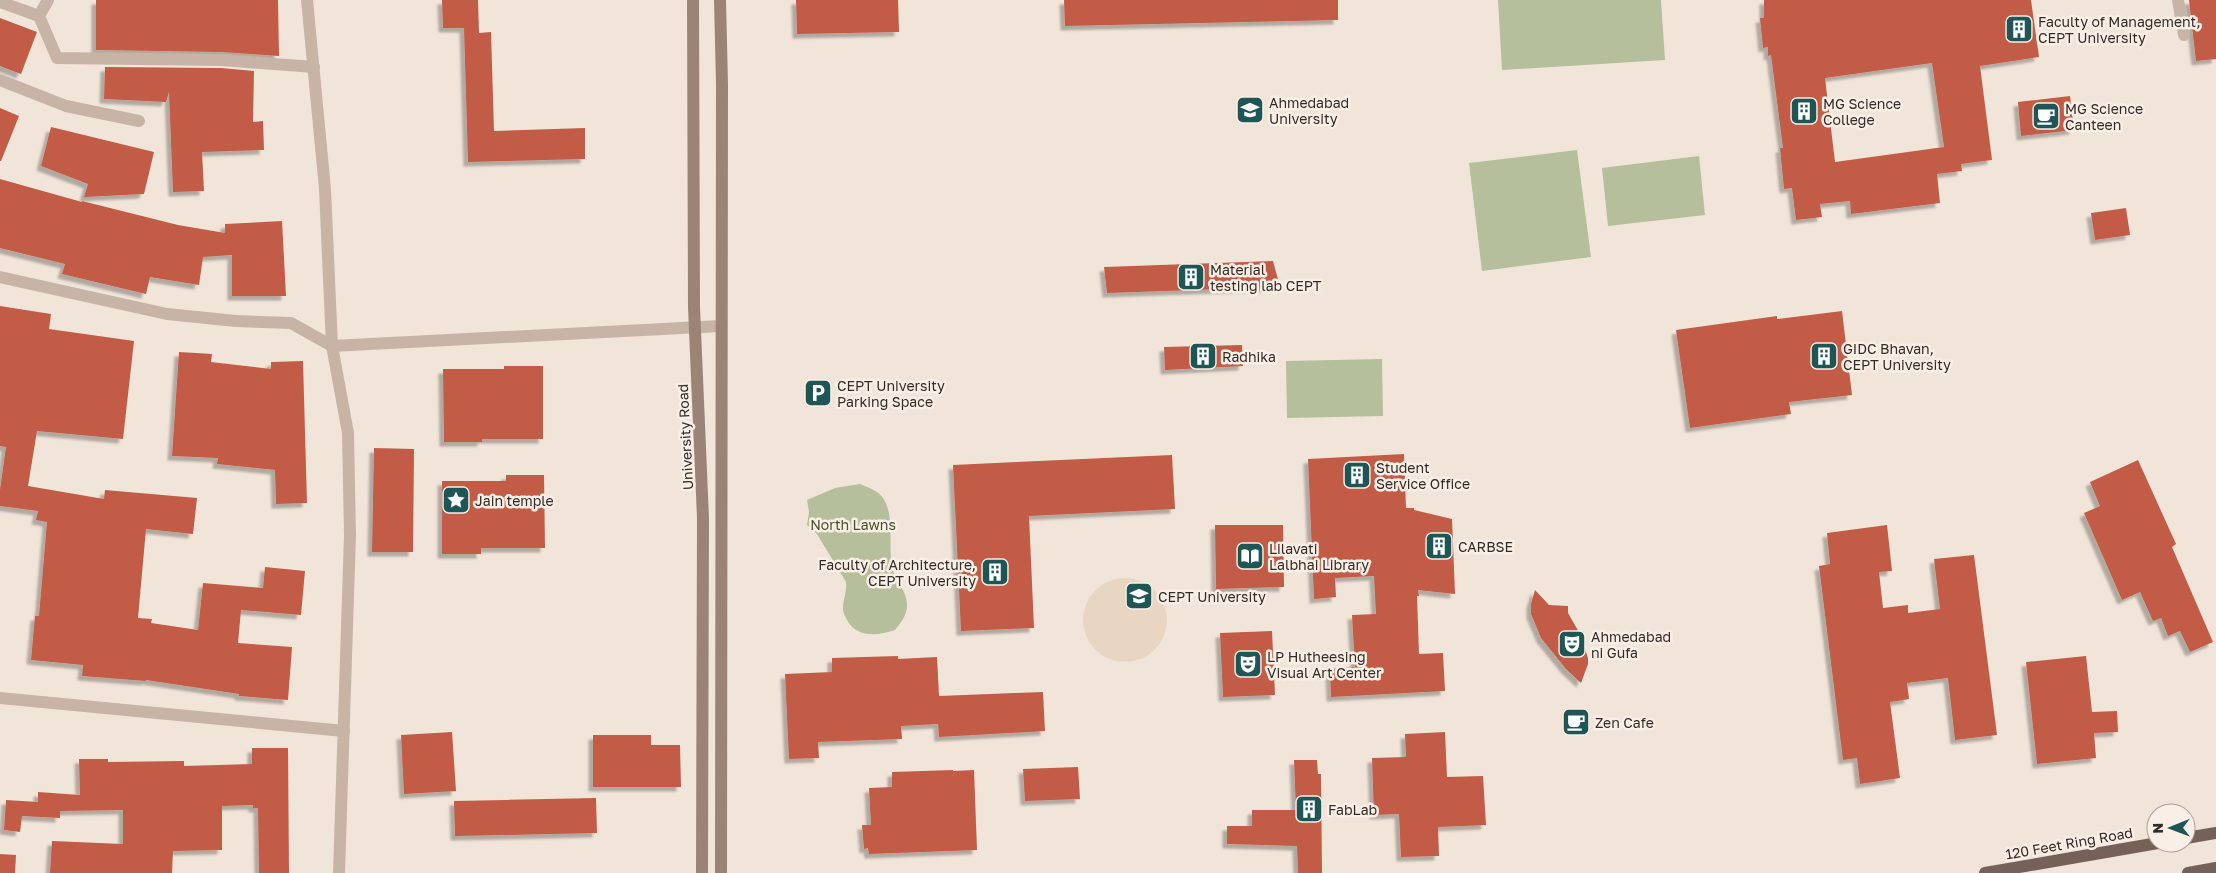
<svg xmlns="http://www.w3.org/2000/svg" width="2216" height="873" font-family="'Golos Text',sans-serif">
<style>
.green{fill:#b5bf9b}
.plaza{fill:#e8d5c2}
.building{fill:#c25c47;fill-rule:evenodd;filter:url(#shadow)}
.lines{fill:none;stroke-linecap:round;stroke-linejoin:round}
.street{stroke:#c8b4a7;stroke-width:12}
.secondary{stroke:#9c8378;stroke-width:12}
.primary{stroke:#766159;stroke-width:12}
.labels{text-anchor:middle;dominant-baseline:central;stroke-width:5;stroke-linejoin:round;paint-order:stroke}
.poi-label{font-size:14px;fill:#352b27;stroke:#f9efe6;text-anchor:start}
.street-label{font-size:14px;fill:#352b27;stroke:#f9efe6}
.park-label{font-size:14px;fill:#47522c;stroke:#f9efe6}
</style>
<defs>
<filter id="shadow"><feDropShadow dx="-4.5" dy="4.5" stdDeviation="1" flood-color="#0004"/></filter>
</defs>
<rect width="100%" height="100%" fill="#f1e5da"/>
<!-- green -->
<g class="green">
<polygon points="1498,0 1661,0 1665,60 1502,70"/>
<polygon points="1577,150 1591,257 1482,271 1469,163"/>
<polygon points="1699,156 1705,215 1608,226 1602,168"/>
<polygon points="1382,359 1383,416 1287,418 1286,361"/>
<path d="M860,484C867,487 879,491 883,498C895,515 888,546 892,567C895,581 908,592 907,606C907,615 900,624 895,630C877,636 857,638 847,620C845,616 843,613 843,609C843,599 847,592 846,582L817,534L807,525L809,512L807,500L835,488Z"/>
</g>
<!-- plaza -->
<circle class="plaza" cx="1125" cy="620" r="42"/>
<!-- building -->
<g class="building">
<polygon points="96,0 278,0 279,56 221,52 96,50"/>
<polygon points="442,0 478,0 479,33 491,32 494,131 585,128 585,159 468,162 464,28 443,28"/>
<polygon points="796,0 898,0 899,32 797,34"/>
<polygon points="1064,0 1338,0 1338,20 1065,26"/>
<path d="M1764,0H2031L2039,57L1980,66L1992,160L1961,164L1962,171L1937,174L1940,203L1851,214L1850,201L1820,204L1822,217L1796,220L1792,188L1784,189L1780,148H1783L1771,55L1768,56V47L1763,48L1760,18H1764ZM1932,63L1944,147L1835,162L1825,78Z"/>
<polygon points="2189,0 2216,0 2216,59 2196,61"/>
<polygon points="0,18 37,32 21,74 0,66"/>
<polygon points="105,67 221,68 254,71 253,122 263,121 264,150 202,152 204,191 173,192 169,92 166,102 104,99"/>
<polygon points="2070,96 2074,130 2021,136 2018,102"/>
<polygon points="0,108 19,116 1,161 0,161"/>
<polygon points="51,127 154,152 144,194 84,197 88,184 41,166"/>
<polygon points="0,179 82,202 82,201 178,225 225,233 225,224 282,221 286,296 232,296 232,255 203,257 199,285 150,277 146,294 62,274 65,264 0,248"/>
<polygon points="2126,208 2130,235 2095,240 2091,213"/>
<polygon points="1273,261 1280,287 1107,293 1104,267"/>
<polygon points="0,306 51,314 49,329 134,341 123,439 37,431 28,486 104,499 105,490 197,498 193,534 146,529 138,618 152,619 151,623 198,630 203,583 263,588 265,567 305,571 301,615 241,610 238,643 292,647 288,700 239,696 239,694 146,680 146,681 82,676 83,665 31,660 35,616 39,616 47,522 36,520 38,511 0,506 0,490 6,447 0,446"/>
<polygon points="1842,311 1852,395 1789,402 1791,414 1690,428 1676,330 1777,316 1777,319"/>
<polygon points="1242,345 1243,366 1165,370 1164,347"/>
<polygon points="179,352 212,354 211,362 271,369 271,362 303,361 307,503 276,504 275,470 217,464 218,458 172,456"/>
<polygon points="504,366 543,366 543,439 482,439 482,442 444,442 443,369 504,369"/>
<polygon points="374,448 414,449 413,552 372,552"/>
<polygon points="1404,454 1406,508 1414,508 1414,510 1452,519 1455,594 1418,590 1419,596 1417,596 1419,654 1443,653 1445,691 1331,697 1330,669 1355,667 1352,615 1376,614 1374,576 1335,578 1336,597 1314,599 1308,459"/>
<polygon points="1172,455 1175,509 1029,516 1034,628 961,631 953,465"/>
<polygon points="2138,460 2176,544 2172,547 2213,642 2190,652 2180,631 2168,636 2161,618 2153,621 2140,592 2122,600 2084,513 2100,506 2090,482"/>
<polygon points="506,475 544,475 545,548 481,548 481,554 442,554 442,481 506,481"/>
<polygon points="1215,525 1283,525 1284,587 1216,589"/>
<polygon points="1887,525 1892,571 1879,572 1883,608 1908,605 1908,613 1940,609 1934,559 1974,555 1997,735 1955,740 1948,678 1907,683 1909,699 1890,702 1900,778 1860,784 1857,758 1843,760 1819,566 1830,564 1827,533"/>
<polygon points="1535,590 1549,605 1568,606 1568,613 1580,634 1588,658 1588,664 1581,683 1566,669 1541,638 1531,614 1531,604"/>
<polygon points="1272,631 1275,695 1223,697 1220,633"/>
<polygon points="898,656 898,659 937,657 939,696 1043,692 1045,731 939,737 938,724 901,726 902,739 818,742 819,758 789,759 785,674 832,672 832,658"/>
<polygon points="2086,656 2092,712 2117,711 2118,732 2094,733 2096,758 2037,764 2026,662"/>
<polygon points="452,732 456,791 404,794 401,735"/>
<polygon points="1445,732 1447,777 1483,776 1486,825 1438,827 1439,856 1401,857 1399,814 1374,815 1372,758 1406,757 1405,734"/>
<polygon points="593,735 651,735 651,745 680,745 681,787 593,787"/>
<polygon points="252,748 288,748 289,873 259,873 258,808 253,808 253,805 222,806 222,850 173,851 172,873 50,873 52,841 123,844 123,810 60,811 60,818 22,816 20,832 4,830 6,800 38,802 38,792 80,795 79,759 108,759 108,762 184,761 184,766 252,764"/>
<polygon points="1294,760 1317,760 1318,774 1321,774 1322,873 1298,873 1297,846 1227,844 1227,826 1252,826 1252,810 1296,810"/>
<polygon points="1078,767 1080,799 1025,801 1023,769"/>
<polygon points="953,770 953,771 974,770 977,850 869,854 868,848 864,849 862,825 871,825 869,788 892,787 892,772"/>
<polygon points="596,798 597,833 455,836 454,801"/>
<polygon points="0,854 16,855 15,873 0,873"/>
</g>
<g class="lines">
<!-- street -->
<g class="street">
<polyline points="307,0 325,189 332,346 348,433 350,535 339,873"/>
<polyline points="2178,0 2184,35"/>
<polyline points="0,2 39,16 48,0"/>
<polyline points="39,16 57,58 221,60 314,67"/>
<polyline points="0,80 66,106 139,121"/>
<polyline points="0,277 167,314 236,321 291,323 332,346 721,326"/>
<polyline points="0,698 344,731"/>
</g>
<!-- secondary -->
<g class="secondary">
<polyline points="693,0 694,307 703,518 702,873"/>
<polyline points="720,0 722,84 721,873"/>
</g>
<!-- primary -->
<g class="primary">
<polyline points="2186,838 2216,833"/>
<polyline points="1985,873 2158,843"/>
<polyline points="2188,873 2216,868"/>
</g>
</g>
<!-- icons -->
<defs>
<g id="building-square" transform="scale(1.4375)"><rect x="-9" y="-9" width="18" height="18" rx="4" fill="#1e5555" stroke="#f9efe6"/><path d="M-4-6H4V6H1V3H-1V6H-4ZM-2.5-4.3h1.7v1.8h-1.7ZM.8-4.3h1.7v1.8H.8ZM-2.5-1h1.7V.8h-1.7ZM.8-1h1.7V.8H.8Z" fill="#fff"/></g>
<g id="university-square" transform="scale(1.4375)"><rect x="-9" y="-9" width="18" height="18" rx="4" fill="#1e5555" stroke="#f9efe6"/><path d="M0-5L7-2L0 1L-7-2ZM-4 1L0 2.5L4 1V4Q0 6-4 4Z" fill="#fff"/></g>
<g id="cafe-square" transform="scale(1.4375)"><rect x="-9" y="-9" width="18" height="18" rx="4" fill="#1e5555" stroke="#f9efe6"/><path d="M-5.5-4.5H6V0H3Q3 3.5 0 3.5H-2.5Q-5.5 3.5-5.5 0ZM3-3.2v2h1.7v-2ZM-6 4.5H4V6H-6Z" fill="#fff"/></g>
<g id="parking-square" transform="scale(1.4375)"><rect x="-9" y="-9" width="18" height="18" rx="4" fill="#1e5555" stroke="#f9efe6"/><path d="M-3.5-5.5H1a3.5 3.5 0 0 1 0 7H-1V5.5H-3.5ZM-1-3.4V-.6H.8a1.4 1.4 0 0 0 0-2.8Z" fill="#fff"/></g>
<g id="sight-square" transform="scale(1.4375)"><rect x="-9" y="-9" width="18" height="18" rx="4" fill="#1e5555" stroke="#f9efe6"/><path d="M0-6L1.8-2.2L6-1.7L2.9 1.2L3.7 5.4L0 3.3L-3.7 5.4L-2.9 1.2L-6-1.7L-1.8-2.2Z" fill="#fff"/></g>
<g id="library-square" transform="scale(1.4375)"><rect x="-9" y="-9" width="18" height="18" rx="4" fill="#1e5555" stroke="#f9efe6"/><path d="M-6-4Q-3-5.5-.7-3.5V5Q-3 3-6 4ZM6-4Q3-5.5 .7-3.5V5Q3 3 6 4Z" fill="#fff"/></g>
<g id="theatre-square" transform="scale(1.4375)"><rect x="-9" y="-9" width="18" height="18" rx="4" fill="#1e5555" stroke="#f9efe6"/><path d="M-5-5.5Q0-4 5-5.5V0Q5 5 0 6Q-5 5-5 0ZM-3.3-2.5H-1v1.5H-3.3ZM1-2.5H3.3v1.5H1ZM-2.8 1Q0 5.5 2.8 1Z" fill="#fff"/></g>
</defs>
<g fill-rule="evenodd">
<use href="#building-square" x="2019" y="29"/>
<use href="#university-square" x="1250" y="110"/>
<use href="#building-square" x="1804" y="111"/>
<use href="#cafe-square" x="2046" y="116"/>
<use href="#building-square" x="1191" y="277"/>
<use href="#building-square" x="1203" y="356"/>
<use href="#building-square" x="1824" y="356"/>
<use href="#parking-square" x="818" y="393"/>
<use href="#building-square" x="1357" y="475"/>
<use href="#sight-square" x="456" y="500"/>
<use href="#building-square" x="1439" y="546"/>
<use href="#library-square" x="1250" y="556"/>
<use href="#building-square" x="995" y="572"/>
<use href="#university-square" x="1139" y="596"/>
<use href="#theatre-square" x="1572" y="644"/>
<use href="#theatre-square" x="1248" y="664"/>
<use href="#cafe-square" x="1576" y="722"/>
<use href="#building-square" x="1309" y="809"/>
</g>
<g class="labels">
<!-- poi labels -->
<g class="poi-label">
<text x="2038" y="21">Faculty of Management,<tspan x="2038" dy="16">CEPT University</tspan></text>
<text x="1269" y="102">Ahmedabad<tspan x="1269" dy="16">University</tspan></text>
<text x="1823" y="103">MG Science<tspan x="1823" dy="16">College</tspan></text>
<text x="2065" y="108">MG Science<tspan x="2065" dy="16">Canteen</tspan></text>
<text x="1210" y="269">Material<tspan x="1210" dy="16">testing lab CEPT</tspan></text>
<text x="1843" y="348">GIDC Bhavan,<tspan x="1843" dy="16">CEPT University</tspan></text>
<text x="1222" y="356">Radhika</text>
<text x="837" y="385">CEPT University<tspan x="837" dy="16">Parking Space</tspan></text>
<text x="1376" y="467">Student<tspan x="1376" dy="16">Service Office</tspan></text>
<text x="475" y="500">Jain temple</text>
<text x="1458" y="546">CARBSE</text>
<text x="1269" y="548">Lilavati<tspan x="1269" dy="16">Lalbhai Library</tspan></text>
<text x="976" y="564" text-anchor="end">Faculty of Architecture,<tspan x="976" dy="16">CEPT University</tspan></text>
<text x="1158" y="596">CEPT University</text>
<text x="1591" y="636">Ahmedabad<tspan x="1591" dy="16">ni Gufa</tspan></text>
<text x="1267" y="656">LP Hutheesing<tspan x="1267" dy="16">Visual Art Center</tspan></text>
<text x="1595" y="722">Zen Cafe</text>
<text x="1328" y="809">FabLab</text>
</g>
<!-- street labels -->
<g class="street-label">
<text transform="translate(685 437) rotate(-93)">University Road</text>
<text transform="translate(2069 843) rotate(-10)">120 Feet Ring Road</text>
</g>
<!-- park labels -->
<g class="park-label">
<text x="853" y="524">North Lawns</text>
</g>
</g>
<!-- north arrow -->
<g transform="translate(2171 828) rotate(269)"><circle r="24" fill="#f9efe6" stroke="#aba19a"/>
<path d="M0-4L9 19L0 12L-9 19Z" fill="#1e5555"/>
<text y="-8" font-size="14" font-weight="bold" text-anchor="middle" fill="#352b27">N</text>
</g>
</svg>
